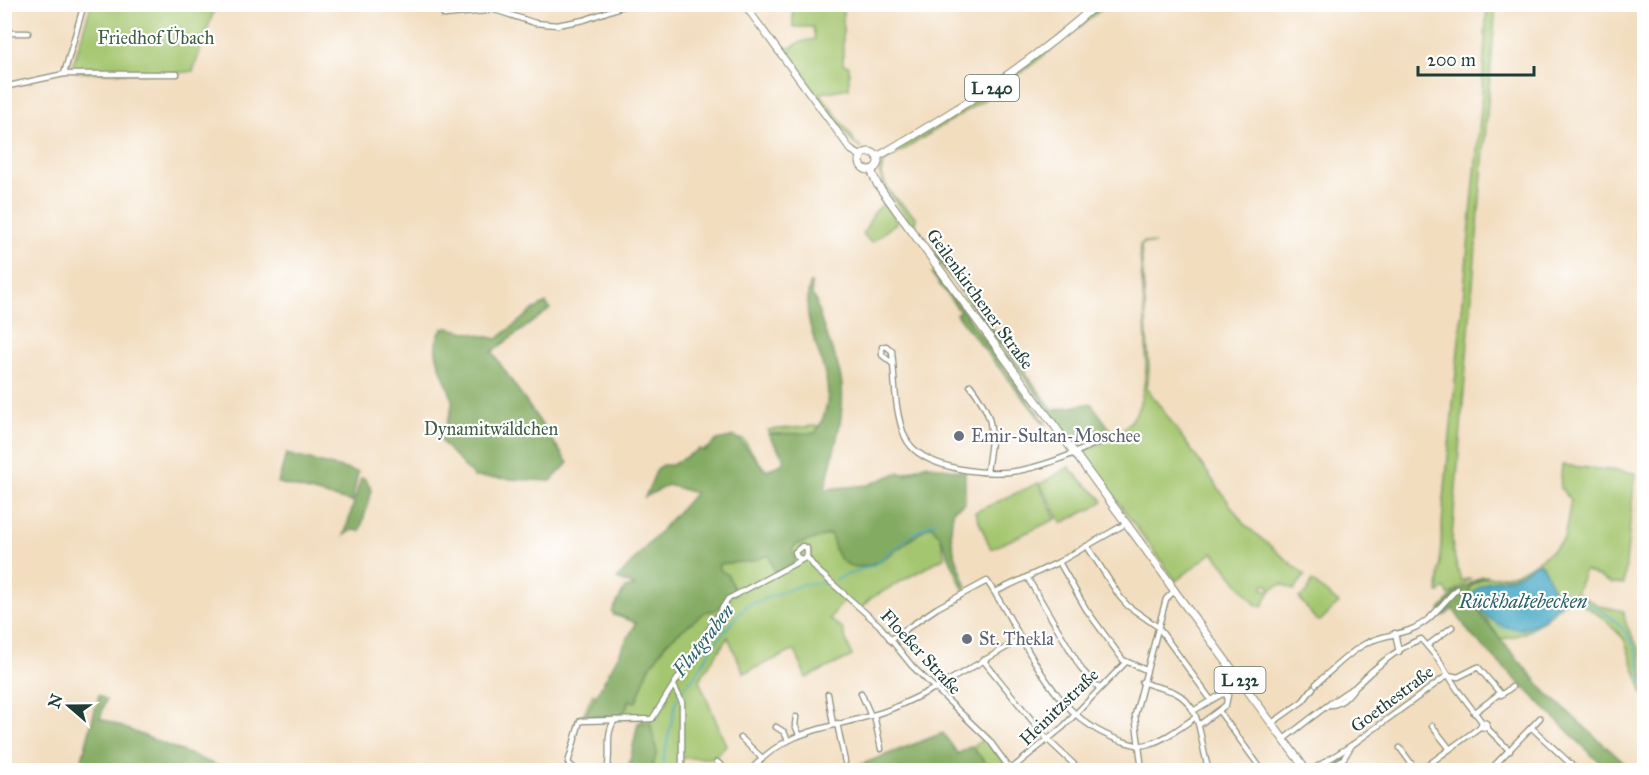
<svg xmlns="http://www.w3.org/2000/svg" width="1649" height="775" font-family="'IM FELL Great Primer',serif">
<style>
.green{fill:#a5c66f;stroke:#628252;stroke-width:1.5}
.forest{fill:#84ab62;stroke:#52744b;stroke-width:1.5}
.water{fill:#45a7c5;stroke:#32727c;stroke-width:1.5}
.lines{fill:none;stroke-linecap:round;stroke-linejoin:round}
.stream{stroke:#45a7c5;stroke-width:1.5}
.minor-casing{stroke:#888d7a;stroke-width:7}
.secondary-casing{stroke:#888d7a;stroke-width:8}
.primary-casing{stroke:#888d7a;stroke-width:9}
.minor{stroke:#fff;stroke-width:4.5}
.secondary{stroke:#fff;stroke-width:6}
.primary{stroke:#fff;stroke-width:7}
.worship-dot{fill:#6b7280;stroke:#fff;stroke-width:2}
.labels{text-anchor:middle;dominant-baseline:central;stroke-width:4.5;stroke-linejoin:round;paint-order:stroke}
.shield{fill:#fff;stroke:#627771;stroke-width:1.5}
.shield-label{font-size:16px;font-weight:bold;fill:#1f3d34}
.park-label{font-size:18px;fill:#405f43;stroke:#fff}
.street-label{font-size:18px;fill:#1f3d34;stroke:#fff}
.worship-label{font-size:18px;fill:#5b616d;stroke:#fff;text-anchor:start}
.water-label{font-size:20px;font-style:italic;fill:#2c6267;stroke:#fff}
</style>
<rect width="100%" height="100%" fill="#fff"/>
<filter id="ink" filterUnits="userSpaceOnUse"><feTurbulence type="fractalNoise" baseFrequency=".0167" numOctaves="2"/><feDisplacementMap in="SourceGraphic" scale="12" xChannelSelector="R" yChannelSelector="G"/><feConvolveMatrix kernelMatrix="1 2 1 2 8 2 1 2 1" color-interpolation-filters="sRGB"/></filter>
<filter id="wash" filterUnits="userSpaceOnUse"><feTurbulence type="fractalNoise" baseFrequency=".008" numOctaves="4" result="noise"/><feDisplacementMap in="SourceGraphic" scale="24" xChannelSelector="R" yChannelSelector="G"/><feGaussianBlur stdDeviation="1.35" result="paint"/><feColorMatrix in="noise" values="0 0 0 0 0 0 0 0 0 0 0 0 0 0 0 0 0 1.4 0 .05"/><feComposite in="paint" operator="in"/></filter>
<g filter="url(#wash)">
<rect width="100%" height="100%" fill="#f2ddbf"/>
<!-- green -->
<g class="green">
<polygon points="91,5 216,5 193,71 176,73 78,72 72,68"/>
<polygon points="793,5 843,5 843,64 849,66 849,88 820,93 853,138 854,143 863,149 853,143 779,44 789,49 800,42 815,39 813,27 793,27"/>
<path d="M1101,5H1107L1000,90L884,162C874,183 902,205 916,217L915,226L926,240L924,241L884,186L879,172L884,157L1010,78Z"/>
<polygon points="1487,5 1496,5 1452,536 1453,552 1461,580 1470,579 1449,596 1445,588 1438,593 1443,510 1481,109"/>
<polygon points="884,203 897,222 871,243 863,234 874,213"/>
<path d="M1144,242L1155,244L1144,243L1141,246L1149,368L1147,388L1244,524L1305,575L1294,590L1282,584L1270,590L1269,585L1264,584L1263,589L1270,591L1262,607L1255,604L1213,552L1176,581L1081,452C1100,444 1117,437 1131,421C1159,386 1140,289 1140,245Z"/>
<polygon points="826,425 821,492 870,487 927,464 940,468 962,504 932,524 940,536 945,557 871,598 858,611 845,600 829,619 842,628 852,656 806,678 795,650 744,673 728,637 699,680 726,745 714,758 681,758 681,770 630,770 642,718 583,718 583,715 593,694 597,695 638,623 613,615 624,594 694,576 701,451 724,440 743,439 767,473 790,462 768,430"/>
<path d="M1562,465L1635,473L1624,584L1611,583L1585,570L1576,593L1600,606L1624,611C1624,626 1631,632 1637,645C1644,662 1644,679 1644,696L1624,639L1602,617L1571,597C1548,615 1533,636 1501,639L1470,599L1469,589C1479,571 1501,580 1517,573C1532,566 1553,551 1564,539L1571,500L1560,488Z"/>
<path d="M1069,467C1080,483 1092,487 1103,501L1089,511L1088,510L1062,523L1040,484Z"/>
<polygon points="1038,483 1056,519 991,549 975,512"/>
<polygon points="1312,581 1339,603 1320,621 1316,620 1299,598 1307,592"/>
<polygon points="985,738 1007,767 1000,770 838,770 865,763 956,758"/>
</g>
<!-- forest -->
<g class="forest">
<polygon points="933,249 1053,410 1091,403 1113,433 1078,450 931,251"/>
<polygon points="935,272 1046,424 1045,425 956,314 960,312 932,274"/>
<path d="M811,282L812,295L816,300C819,323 833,347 839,370C850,408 832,452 825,489L868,485L899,472L905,475L926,465L965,472V503L954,509C946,540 956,558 967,587L963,589L940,536L931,525C908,538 862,589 838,556C834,551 834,541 830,534L796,545L792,549L796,562L775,573L769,555L752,561L719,564V569L728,575L735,591L716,610L705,612L667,642L648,670L636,702L629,700L623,717L585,716L636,623L612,612L625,588L635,586L617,579L695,493L668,485L645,497L657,469L663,465H672L699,449L705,451L717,440L735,436L766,470L782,464L784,458L768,434L815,433C853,378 792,336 811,282Z"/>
<path d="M546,303L550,309L492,352L568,463L551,481L474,477L441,441C443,429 454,411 452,400C448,378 425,351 442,329L449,328L497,339L533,310Z"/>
<polygon points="286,454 358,472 352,502 278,483"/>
<polygon points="361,478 364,478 372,490 360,531 352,530 344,536"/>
<polygon points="1482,576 1487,576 1471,585 1469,594 1484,620 1546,692 1632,770 1607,770 1471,635 1453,609 1444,616 1440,610 1455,593"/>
<polygon points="99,695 106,700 100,718 228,770 73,770 80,767"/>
<polygon points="650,722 657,753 651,770 628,770 638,723"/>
<polygon points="943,733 958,754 971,746 992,770 869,770 865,763"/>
</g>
<!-- water -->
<path class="water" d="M1538,562L1543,566L1559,602C1552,610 1545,620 1535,624C1510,636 1477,619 1474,592C1485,579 1498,581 1513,577C1522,574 1531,567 1538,562Z"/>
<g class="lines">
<!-- stream -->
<g class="stream">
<polyline points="834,580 875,564 915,533 936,521"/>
<path d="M1497,627L1525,630L1535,627L1570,594L1574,596C1599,610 1621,618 1634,646C1640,658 1640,674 1644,687"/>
<polyline points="679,693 694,677 719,638 746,606 803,584 824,583"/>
<polyline points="661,770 677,697"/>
</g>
</g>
</g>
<g filter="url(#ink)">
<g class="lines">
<!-- minor casing -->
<g class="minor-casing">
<g id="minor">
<polyline points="443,4 444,15 495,10 535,23 557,25 584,20 629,4"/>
<polyline points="4,33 28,33"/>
<polyline points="64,74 84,4"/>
<polyline points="4,87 64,74 177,74"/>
<path d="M893,364L882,355V347L886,346L892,351C895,379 894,411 905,437C920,470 991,477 1022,470C1052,464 1080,451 1107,438"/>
<path d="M970,385C996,419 993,430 987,471"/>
<polyline points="1087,546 1120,597 1128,606 1158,627 1211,700"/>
<polyline points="802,559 797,557 795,552 802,546 807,548 807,557 816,569 879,625 912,666 989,740 1011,770"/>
<polyline points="1059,562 1086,609 1123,660 1146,670"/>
<polyline points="1027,577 1082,670 1099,688"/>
<polyline points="995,592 1059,562 1127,523"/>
<polyline points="1395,633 1399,652"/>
<path d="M890,640L937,608L987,581C1026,637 1050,719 1122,741C1131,744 1139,747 1149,744C1166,739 1181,727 1196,717"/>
<polyline points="1428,645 1452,627"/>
<polyline points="983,660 1048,740 1080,770"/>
<polyline points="1448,675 1458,677 1478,667 1500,693 1474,713"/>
<path d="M1142,682C1152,686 1164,688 1174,692C1204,706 1199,745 1209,770"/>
<path d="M1316,684C1331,671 1346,655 1363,645C1379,635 1396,636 1412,629C1432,621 1442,603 1457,589"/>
<polyline points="674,686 682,702 682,770"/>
<polyline points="861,693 871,716"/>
<polyline points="828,694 833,724"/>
<polyline points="1501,695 1512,687"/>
<path d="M1331,705C1344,703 1349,694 1356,686C1373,669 1399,647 1421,639L1439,660L1457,689L1482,722"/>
<polyline points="1193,711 1222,694 1228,695 1226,705 1199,725"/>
<polyline points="1219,711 1262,770"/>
<polyline points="874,715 881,749"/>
<polyline points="796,717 795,725 799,734"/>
<polyline points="837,723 845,762"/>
<polyline points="1272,723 1303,701 1313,688"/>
<polyline points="1432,726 1450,749"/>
<polyline points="776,727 784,732 788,740"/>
<polyline points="1487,728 1510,751"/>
<polyline points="1532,728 1577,770"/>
<polyline points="741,738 762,758"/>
<path d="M1284,739C1294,731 1349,688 1354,688"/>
<polyline points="1400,748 1416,770"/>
<polyline points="717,762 727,770"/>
<polyline points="576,770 568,763 580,721 652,719 728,599 807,557"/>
<path d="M607,770C612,753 604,734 615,720"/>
<path d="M751,770C790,724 840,729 891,709C936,690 979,663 1021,639"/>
<polyline points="1010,770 1063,727 1126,662"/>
<polyline points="1142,770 1135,715 1166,599 1175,590"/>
<polyline points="1174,770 1198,770"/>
<polyline points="1312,770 1352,745 1448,675"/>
<polyline points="1327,770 1344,758 1352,745"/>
<polyline points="1421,770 1480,727 1482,722 1486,723 1487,728 1480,727"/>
<polyline points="1490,770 1540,718"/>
</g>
</g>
<!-- secondary casing -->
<g class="secondary-casing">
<polyline id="secondary" points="744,4 851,150 861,156"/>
</g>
<!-- primary casing -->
<g class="primary-casing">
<g id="primary">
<circle cx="869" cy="161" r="9"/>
<path d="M877,157C955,112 1029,65 1097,4"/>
<polyline points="871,170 877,184 1170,583"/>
<polyline points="1168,582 1306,770"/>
</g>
</g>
<!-- minor -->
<use href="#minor" class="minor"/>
<!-- secondary -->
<use href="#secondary" class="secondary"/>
<!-- primary -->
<use href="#primary" class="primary"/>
</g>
</g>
<!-- markers -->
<g class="worship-dot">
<circle cx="959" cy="436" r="6"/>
<circle cx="967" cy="639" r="6"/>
</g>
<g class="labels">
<!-- shield labels -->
<g class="shield">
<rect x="965" y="75" width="54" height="26" rx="4.5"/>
<rect x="1214.5" y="667" width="51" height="26" rx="4.5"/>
</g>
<g class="shield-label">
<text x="992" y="88">L 240</text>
<text x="1240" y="680">L 232</text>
</g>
<!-- park labels -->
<g class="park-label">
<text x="156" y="38">Friedhof Übach</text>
<text x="491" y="429">Dynamitwäldchen</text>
</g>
<!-- street labels -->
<g class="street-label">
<text transform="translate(980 299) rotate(54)">Geilenkirchener Straße</text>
<text transform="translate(921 652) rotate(47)">Floeßer Straße</text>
<text transform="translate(1392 699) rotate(-37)">Goethestraße</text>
<text transform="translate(1059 707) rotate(-44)">Heinitzstraße</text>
</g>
<!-- worship labels -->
<g class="worship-label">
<text x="971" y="436">Emir-Sultan-Moschee</text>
<text x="979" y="639">St. Thekla</text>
</g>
<!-- water labels -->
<g class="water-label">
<text x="1523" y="601">Rückhaltebecken</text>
<text transform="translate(703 640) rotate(-52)">Flutgraben</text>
</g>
</g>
<!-- margin -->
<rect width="1649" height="775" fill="none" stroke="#fff" stroke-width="24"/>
<!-- north arrow -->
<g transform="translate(69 706) rotate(290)" stroke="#ffffff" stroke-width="4.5" paint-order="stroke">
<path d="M0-4.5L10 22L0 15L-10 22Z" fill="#1f3d34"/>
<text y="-9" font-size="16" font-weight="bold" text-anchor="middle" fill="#1f3d34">N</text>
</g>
<!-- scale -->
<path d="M1418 66v9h116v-9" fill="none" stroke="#1f3d34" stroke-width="3"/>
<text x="1427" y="66" font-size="18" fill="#1f3d34" stroke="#ffffff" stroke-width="4.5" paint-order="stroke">200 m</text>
</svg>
